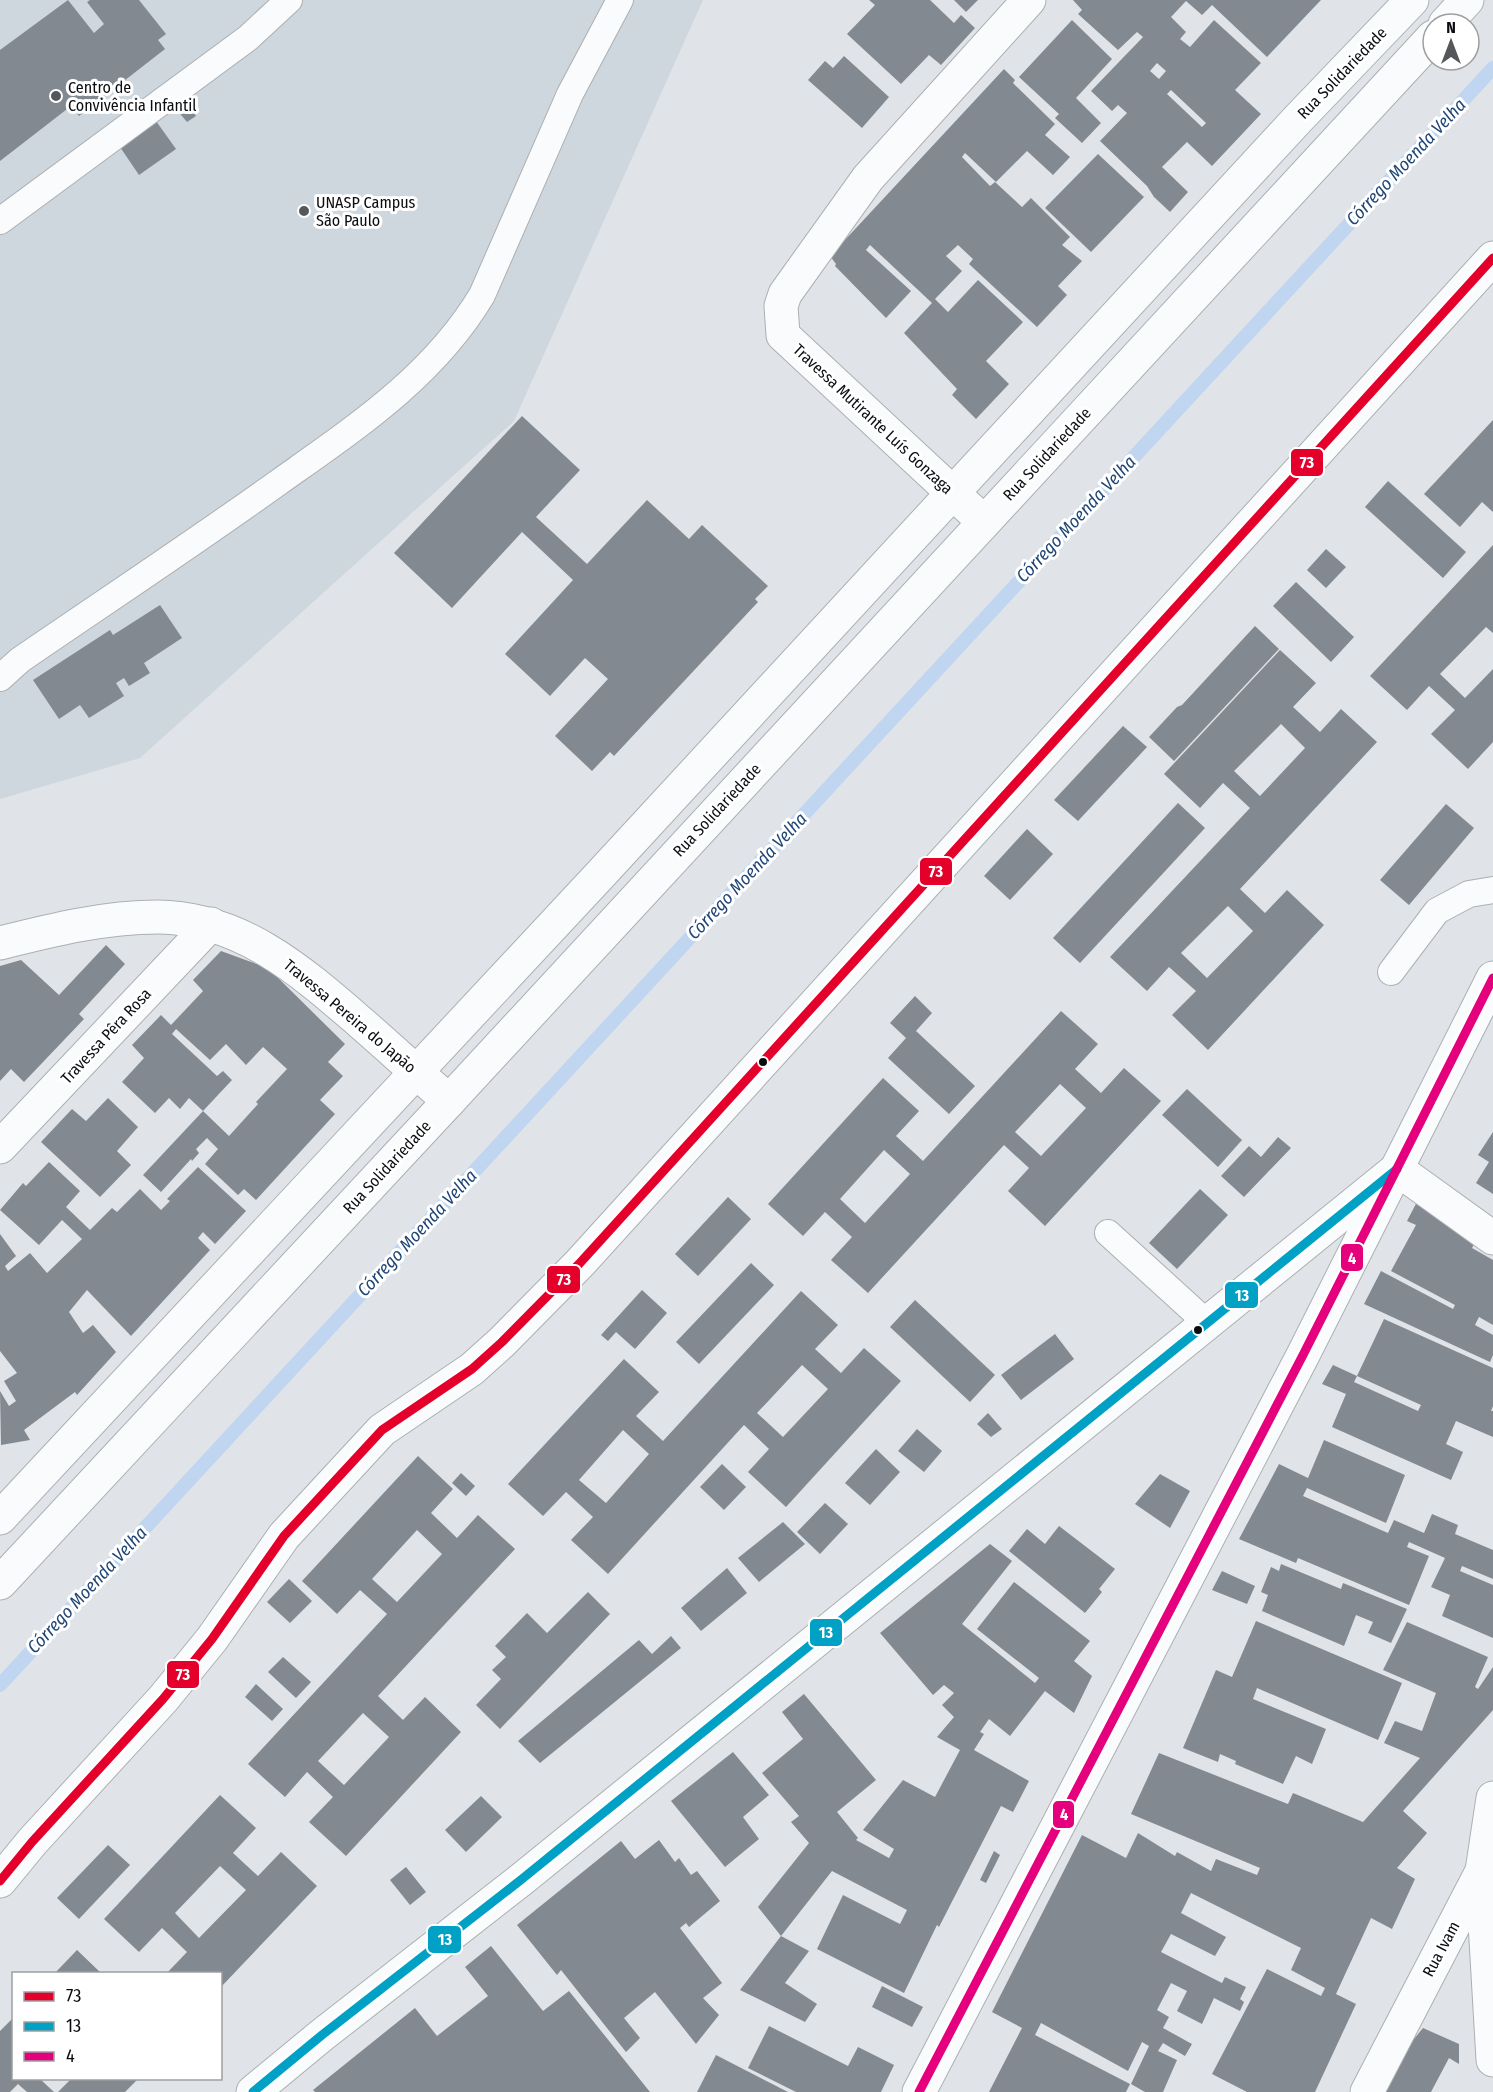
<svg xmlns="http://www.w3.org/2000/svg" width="1493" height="2092" font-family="'Fira Sans Condensed',sans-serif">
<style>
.built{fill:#ced6de}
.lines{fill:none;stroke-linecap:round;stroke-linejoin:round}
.stream{stroke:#bfd5f0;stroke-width:14}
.building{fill:#828991;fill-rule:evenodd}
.lane-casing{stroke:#acafb2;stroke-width:28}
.street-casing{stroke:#acafb2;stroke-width:35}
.secondary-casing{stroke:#acafb2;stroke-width:35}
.lane{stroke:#fafbfc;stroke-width:26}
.street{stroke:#fafbfc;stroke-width:33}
.secondary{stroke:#fafbfc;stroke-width:33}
.bus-1-casing{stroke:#fff;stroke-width:14}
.bus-2-casing{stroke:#fff;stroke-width:14}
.bus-3-casing{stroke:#fff;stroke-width:14}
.bus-1{stroke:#e4002b;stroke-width:9}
.bus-2{stroke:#00a1c4;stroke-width:9}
.bus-3{stroke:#e5007d;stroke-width:9}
.poi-dot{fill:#55585b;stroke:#fff;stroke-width:2}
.bus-dot{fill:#0a0c0f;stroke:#fff;stroke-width:2}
.labels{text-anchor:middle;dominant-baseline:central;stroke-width:6;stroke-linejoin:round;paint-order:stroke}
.street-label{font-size:16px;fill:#0a0c0f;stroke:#fff}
.poi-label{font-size:16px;fill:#0a0c0f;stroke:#fff;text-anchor:start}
.water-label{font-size:18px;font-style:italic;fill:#204676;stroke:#fff}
.line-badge{stroke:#fff;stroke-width:2}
.badge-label{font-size:16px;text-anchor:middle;font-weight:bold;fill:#fff}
</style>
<rect width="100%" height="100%" fill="#e0e4e8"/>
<!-- built -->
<polygon class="built" points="0,0 703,0 514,421 140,758 0,799"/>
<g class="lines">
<!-- stream -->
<polyline class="stream" points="0,1685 1493,68"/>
</g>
<!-- building -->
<g class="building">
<polygon points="68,0 94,33 104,24 87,2 90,0 139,0 166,34 158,40 165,49 79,116 71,106 0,161 0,50"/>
<polygon points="869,0 930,0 954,23 961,15 975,28 941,65 929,55 901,84 847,34 875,5"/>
<polygon points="954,0 978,0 966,12"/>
<path d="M1073,0H1321L1267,57L1212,5L1202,15L1186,1L1171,17L1186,32L1180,39L1190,47L1214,20L1261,63L1235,90L1261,114L1212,166L1187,142L1162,167L1188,192L1170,212L1154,197L1147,186L1100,141L1127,113L1118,105L1112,111L1091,91L1143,37L1137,32L1118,50L1078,14L1082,10ZM1157,63L1166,71L1159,79L1150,71ZM1171,90L1206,123L1202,127L1167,94Z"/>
<polygon points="1072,20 1112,59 1076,98 1101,123 1082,143 1055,118 1059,114 1019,77"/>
<polygon points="844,56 889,97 862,128 808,80 825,61 833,68"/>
<polygon points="1004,69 1015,80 1013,83 1055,124 1045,135 1070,157 1053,175 1027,151 996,182 965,153 962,157 990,186 995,182 1022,207 1031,198 1070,237 1062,245 1082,261 1058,286 1067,295 1037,327 969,264 973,259 958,245 946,256 962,271 935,299 948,312 978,280 1023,322 986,361 1009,384 976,419 952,395 957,389 904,333 932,303 870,245 866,250 911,291 886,318 835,266 836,264 830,256"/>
<polygon points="187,103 196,116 187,122 177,110"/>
<polygon points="156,121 176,149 139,175 120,147"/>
<polygon points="1098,154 1144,197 1091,252 1045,208"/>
<polygon points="522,416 580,470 536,517 587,564 647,500 689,539 702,525 768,586 755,599 758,602 614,756 610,752 592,771 555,736 608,679 585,658 550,696 505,654 573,580 522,532 452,608 394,553"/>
<polygon points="1493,420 1493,512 1482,502 1460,527 1424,494"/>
<polygon points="1388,481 1466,552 1443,578 1365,507"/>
<polygon points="1493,545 1493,633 1486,627 1440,674 1465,698 1493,669 1493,742 1468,769 1431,734 1455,710 1429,686 1407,710 1370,676"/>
<polygon points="1326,549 1346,567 1326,588 1307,570"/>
<polygon points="1296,582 1354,637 1331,662 1273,606"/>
<polygon points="160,605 182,638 144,663 150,673 129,686 124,678 116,683 124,696 89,718 80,705 59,719 33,680 110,630 113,635"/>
<polygon points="1255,626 1279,649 1174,761 1149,737 1177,707 1182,705"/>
<path d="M1280,650L1316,683L1293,707L1320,732L1341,709L1377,742L1240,889L1265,913L1287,890L1324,925L1208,1050L1172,1015L1196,991L1169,967L1147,991L1110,957L1250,808L1223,783L1200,808L1164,774ZM1281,724L1305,748L1260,796L1234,771ZM1228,906L1253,931L1207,978L1181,953Z"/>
<polygon points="1123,726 1147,747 1078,821 1054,800"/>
<polygon points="1178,803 1205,828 1080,963 1053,938"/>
<polygon points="1446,804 1474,828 1409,905 1380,880"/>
<polygon points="1027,829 1053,854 1010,900 984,876"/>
<polygon points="106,945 125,964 79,1014 84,1019 24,1082 11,1069 0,1081 0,966 21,960 59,995"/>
<polygon points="221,951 268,968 345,1044 328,1062 343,1076 320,1100 335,1114 256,1200 244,1189 238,1195 205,1164 218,1149 207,1138 196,1149 199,1153 192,1161 191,1159 161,1192 143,1175 203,1111 229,1136 258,1104 256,1102 287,1069 263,1047 246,1065 226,1044 210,1060 176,1029 172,1034 217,1076 223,1071 232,1080 203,1111 189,1098 180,1109 169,1098 155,1113 122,1082 144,1058 132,1045 161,1015 171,1025 203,991 193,980"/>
<polygon points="915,996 932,1013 916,1031 975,1086 949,1114 888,1058 906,1038 890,1023"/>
<path d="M1061,1011L1098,1044L1075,1069L1101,1093L1124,1068L1161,1101L1045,1226L1008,1191L1029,1168L1004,1145L868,1293L831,1260L852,1237L825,1212L803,1236L768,1204L883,1078L919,1111L896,1136L923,1161ZM1060,1084L1086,1108L1041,1156L1015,1132ZM884,1150L910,1174L865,1223L840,1199Z"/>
<polygon points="1187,1089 1242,1140 1218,1167 1162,1115"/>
<polygon points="108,1098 138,1127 117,1151 131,1165 100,1197 41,1142 72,1109 86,1121"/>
<polygon points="1493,1132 1493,1194 1476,1183 1489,1162 1478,1155"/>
<polygon points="1278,1137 1291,1148 1244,1197 1221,1176 1249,1146 1261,1157"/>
<polygon points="49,1162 80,1191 66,1207 90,1230 112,1208 117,1212 140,1189 161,1210 170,1201 167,1199 198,1167 246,1211 215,1244 203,1232 198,1238 210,1250 131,1336 87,1290 69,1312 83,1333 93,1325 116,1352 77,1395 75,1392 24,1430 30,1440 1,1445 0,1391 9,1406 16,1401 4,1381 17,1373 0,1351 0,1234 16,1256 5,1266 8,1271 30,1253 47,1273 82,1239 62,1220 39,1245 0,1210 23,1183 26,1186"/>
<polygon points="1200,1189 1228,1215 1177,1269 1149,1243"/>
<polygon points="728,1197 751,1219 698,1276 675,1254"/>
<polygon points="1419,1198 1477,1239 1472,1248 1493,1260 1493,1325 1479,1317 1475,1325 1493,1335 1493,1355 1490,1362 1364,1304 1381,1271 1453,1309 1455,1305 1391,1271 1416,1225 1407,1221"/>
<polygon points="751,1263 774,1285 699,1364 676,1342"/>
<polygon points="642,1290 667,1313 635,1349 616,1332 608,1341 601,1335"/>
<path d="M801,1291L838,1325L815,1349L841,1373L864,1348L901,1381L786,1507L748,1472L769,1449L744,1425L608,1574L571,1540L593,1517L566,1492L543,1516L508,1484L624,1359L659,1392L636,1416L663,1441ZM802,1365L828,1389L783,1437L757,1413ZM623,1430L649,1454L606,1503L579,1480Z"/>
<polygon points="915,1300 995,1375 970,1402 890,1327"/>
<polygon points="1384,1319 1493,1368 1493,1406 1491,1411 1493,1411 1493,1437 1456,1421 1446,1444 1463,1452 1451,1480 1332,1427 1346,1394 1322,1384 1333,1365 1357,1376 1354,1382 1418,1411 1421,1405 1357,1376"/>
<polygon points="1055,1334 1074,1359 1021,1400 1001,1375"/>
<polygon points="988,1413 1002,1429 991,1437 977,1424"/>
<polygon points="917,1429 942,1451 924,1472 898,1451"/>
<polygon points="1324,1440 1405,1475 1386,1523 1307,1488 1303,1496 1388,1533 1394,1520 1424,1533 1432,1514 1458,1525 1455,1534 1493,1550 1493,1579 1462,1566 1460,1571 1493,1585 1493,1638 1442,1616 1450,1595 1431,1587 1445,1558 1409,1542 1407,1547 1429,1556 1409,1605 1298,1558 1296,1563 1239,1539 1279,1464 1308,1478"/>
<polygon points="876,1449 900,1472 870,1505 845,1483"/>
<path d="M418,1456L453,1489L431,1513L457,1538L478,1515L515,1549L378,1696L403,1720L425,1697L461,1732L346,1856L309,1822L333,1797L307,1772L285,1797L248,1764L387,1614L360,1590L337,1614L302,1581ZM417,1530L442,1554L397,1602L372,1579ZM363,1713L389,1737L344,1785L318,1761Z"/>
<polygon points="722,1464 746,1487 724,1510 700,1487"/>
<polygon points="461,1473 475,1486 466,1496 452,1483"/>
<polygon points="1160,1474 1190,1491 1170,1528 1135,1504"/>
<polygon points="825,1503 848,1524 820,1554 797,1532"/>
<polygon points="783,1522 805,1544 759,1582 738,1558"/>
<polygon points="1059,1526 1115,1569 1099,1589 1102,1592 1085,1613 1009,1551 1027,1529 1045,1544"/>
<polygon points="990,1544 1012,1561 962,1624 1035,1683 1039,1678 977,1629 1014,1582 1090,1641 1074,1661 1092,1676 1074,1713 1045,1691 1010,1736 989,1719 980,1732 984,1734 974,1750 1029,1781 1013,1812 1001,1806 939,1927 937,1925 904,1993 817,1949 843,1895 900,1924 907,1910 832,1871 781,1936 758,1907 809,1843 791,1822 799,1816 762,1773 803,1739 782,1712 804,1694 876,1780 837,1812 858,1838 856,1840 889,1858 894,1849 863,1830 903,1780 935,1797 960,1750 937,1737 954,1717 942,1705 954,1693 944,1685 933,1695 880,1633"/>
<polygon points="1281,1564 1341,1589 1343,1583 1407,1609 1391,1643 1368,1633 1373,1622 1356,1615 1344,1646 1262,1611 1268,1595 1261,1592 1271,1567 1279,1571"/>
<polygon points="727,1568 747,1593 701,1631 681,1608"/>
<polygon points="1222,1571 1255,1586 1247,1604 1212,1590"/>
<polygon points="289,1579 312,1601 290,1623 267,1602"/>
<polygon points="588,1592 610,1614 500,1729 476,1705 501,1679 492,1670 506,1657 495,1646 527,1613 547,1633"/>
<polygon points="1256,1621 1402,1683 1378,1740 1257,1688 1253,1699 1326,1729 1312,1764 1296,1756 1283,1784 1235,1764 1236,1761 1220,1754 1218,1762 1183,1748 1216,1670 1232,1677"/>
<polygon points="1407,1622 1488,1657 1475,1687 1478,1689 1493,1667 1493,1710 1403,1811 1427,1833 1397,1868 1415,1879 1392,1929 1371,1918 1336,1994 1356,2004 1315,2092 1247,2092 1212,2074 1267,1969 1321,1996 1325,1988 1291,1970 1301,1948 1191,1893 1181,1913 1226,1937 1215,1956 1171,1934 1161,1952 1222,1983 1225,1977 1246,1987 1240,1999 1244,2002 1240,2011 1214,1998 1202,2024 1177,2011 1187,1991 1171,1983 1157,2010 1169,2017 1163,2028 1192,2044 1185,2056 1163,2043 1158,2051 1177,2060 1163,2092 1145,2092 1131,2084 1149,2046 1142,2042 1128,2071 1041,2023 1035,2035 1130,2084 1126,2092 989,2092 1022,2028 992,2012 1082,1835 1126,1858 1138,1833 1175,1856 1177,1852 1211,1871 1216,1859 1257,1875 1260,1868 1131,1814 1159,1753 1288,1804 1293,1793 1363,1822 1420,1758 1384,1743 1395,1721 1422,1731 1436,1693 1383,1670"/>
<polygon points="671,1636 681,1648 540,1763 518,1741 639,1640 652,1654"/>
<polygon points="283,1657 311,1682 296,1698 268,1672"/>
<polygon points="256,1684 283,1709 272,1721 245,1697"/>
<polygon points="733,1752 769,1795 743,1817 759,1839 725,1867 671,1801"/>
<path d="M220,1795L256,1828L233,1853L258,1876L281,1852L317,1886L220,1988V1974H166L187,1952L162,1928L139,1952L104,1919ZM220,1866L246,1890L199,1938L175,1913Z"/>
<polygon points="481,1796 502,1817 466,1852 445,1830"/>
<polygon points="659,1840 675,1862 679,1858 691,1875 697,1871 720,1901 689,1927 686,1923 680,1928 722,1983 703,1998 719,2015 696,2044 655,1992 624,2018 640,2038 626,2052 561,1970 557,1975 517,1925 621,1841 635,1859"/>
<polygon points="108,1845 130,1865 79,1919 57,1898"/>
<polygon points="994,1851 1000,1855 986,1883 980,1880"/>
<polygon points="406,1867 426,1892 410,1905 390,1880"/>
<polygon points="781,1936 809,1951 785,1983 817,2004 805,2022 740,1990"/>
<polygon points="491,1946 543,2011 569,1991 650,2092 315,2092 313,2090 415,2008 437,2036 488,1996 465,1967"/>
<polygon points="77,1950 102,1974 54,1974"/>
<polygon points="882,1986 923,2007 912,2027 872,2007"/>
<polygon points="14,2017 14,2079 40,2079 54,2092 27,2092 18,2084 10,2092 0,2092 0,2031"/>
<polygon points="769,2026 848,2066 858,2047 894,2065 881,2092 796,2092 748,2068"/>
<polygon points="1423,2028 1459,2044 1459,2064 1449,2058 1431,2092 1383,2092 1401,2055"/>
<polygon points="716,2055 788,2092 697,2092"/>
<polygon points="71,2079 138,2079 125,2092 58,2092"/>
</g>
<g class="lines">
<!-- lane casing -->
<g class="lane-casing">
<g id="lane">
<polyline points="0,221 248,38 289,0"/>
<path d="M0,678L20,660C106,601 194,543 279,482C355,428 433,377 482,295L570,94L620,0"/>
<polyline points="1391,972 1437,911 1469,894 1493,890"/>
<polyline points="1108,1233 1207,1323"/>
</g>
</g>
<!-- street casing -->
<g class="street-casing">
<g id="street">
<polyline points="984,522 783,335 781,306 785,294 868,178 1029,0"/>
<path d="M0,943C52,930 104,917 158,917C241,918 301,971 360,1022C390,1048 419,1075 449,1101"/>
<polyline points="0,1147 211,924"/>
<polyline points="1397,1169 1493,1238"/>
<polyline points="1482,1871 1493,2060"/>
<polyline points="253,2092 322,2035 522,1879 1397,1169"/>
<polyline points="919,2092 1303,1355 1493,978"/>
<polyline points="1367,2092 1482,1871 1493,1798"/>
</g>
</g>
<!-- secondary casing -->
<g class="secondary-casing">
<g id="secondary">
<polyline points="1445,24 1467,0"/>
<polyline points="0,1518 600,875 1297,120 1412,0"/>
<polyline points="0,1583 449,1101 1433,37"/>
<polyline points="0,1881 32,1842 163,1699 212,1639 284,1536 382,1430 472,1369 502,1342 579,1264 1493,258"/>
</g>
</g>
<!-- lane -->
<use href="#lane" class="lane"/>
<!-- street -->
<use href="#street" class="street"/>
<!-- secondary -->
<use href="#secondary" class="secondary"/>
<!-- bus-1 casing -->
<g class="bus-1-casing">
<polyline id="bus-1" points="0,1881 32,1842 163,1699 212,1639 284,1536 382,1430 472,1369 502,1342 579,1264 1493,258"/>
</g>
<!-- bus-2 casing -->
<g class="bus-2-casing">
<polyline id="bus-2" points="253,2092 322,2035 522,1879 1397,1169"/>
</g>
<!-- bus-3 casing -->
<g class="bus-3-casing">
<polyline id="bus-3" points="919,2092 1303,1355 1493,978"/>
</g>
<!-- bus-1 -->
<use href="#bus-1" class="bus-1"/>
<!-- bus-2 -->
<use href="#bus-2" class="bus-2"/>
<!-- bus-3 -->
<use href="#bus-3" class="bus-3"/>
</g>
<!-- markers -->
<g class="poi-dot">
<circle cx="56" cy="96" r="6"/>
<circle cx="304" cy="211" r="6"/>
</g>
<g class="bus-dot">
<circle cx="763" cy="1062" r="5"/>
<circle cx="1198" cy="1330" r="5"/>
</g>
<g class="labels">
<!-- street labels -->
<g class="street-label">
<text transform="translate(1342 73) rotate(-46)">Rua Solidariedade</text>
<text transform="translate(873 419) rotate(43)">Travessa Mutirante Luís Gonzaga</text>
<text transform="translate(1047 454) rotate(-47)">Rua Solidariedade</text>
<text transform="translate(717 810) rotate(-47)">Rua Solidariedade</text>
<text transform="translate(350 1016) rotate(40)">Travessa Pereira do Japão</text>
<text transform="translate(106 1036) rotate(-47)">Travessa Pêra Rosa</text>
<text transform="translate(387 1167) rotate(-47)">Rua Solidariedade</text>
<text transform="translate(1441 1949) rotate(-62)">Rua Ivam</text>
</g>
<!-- poi labels -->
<g class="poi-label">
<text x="68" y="87">Centro de<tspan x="68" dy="18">Convivência Infantil</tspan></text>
<text x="316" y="202">UNASP Campus<tspan x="316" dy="18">São Paulo</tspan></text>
</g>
<!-- water labels -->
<g class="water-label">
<text transform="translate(1406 162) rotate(-47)">Córrego Moenda Velha</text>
<text transform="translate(1076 519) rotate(-47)">Córrego Moenda Velha</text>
<text transform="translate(747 876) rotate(-47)">Córrego Moenda Velha</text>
<text transform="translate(417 1233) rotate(-47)">Córrego Moenda Velha</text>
<text transform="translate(87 1590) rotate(-47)">Córrego Moenda Velha</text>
</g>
</g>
<g class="line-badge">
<rect x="1290" y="448" width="34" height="29" rx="6" fill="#e4002b"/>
<rect x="919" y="857" width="34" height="29" rx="6" fill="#e4002b"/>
<rect x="1340" y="1243" width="24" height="29" rx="6" fill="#e5007d"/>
<rect x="546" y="1265" width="35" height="29" rx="6" fill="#e4002b"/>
<rect x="1224" y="1281" width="35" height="28" rx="6" fill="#00a1c4"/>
<rect x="809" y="1618" width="34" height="29" rx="6" fill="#00a1c4"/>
<rect x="166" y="1660" width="34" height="29" rx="6" fill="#e4002b"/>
<rect x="1052" y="1800" width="23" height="29" rx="6" fill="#e5007d"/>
<rect x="427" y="1925" width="35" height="29" rx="6" fill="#00a1c4"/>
</g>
<g class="badge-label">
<text x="1307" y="468">73</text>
<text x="936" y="877">73</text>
<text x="1352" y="1264">4</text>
<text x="564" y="1285">73</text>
<text x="1242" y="1301">13</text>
<text x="826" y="1638">13</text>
<text x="183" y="1680">73</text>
<text x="1064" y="1820">4</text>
<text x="445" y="1945">13</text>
</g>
<!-- legend -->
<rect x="12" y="1972" width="210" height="108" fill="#ffffff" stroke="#9d9e9f" stroke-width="1.5"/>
<rect x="24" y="1992" width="30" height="9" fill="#e4002b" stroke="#9d9e9f" stroke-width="1.5"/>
<text x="66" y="2002" font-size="18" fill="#0a0c0f">73</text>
<rect x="24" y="2022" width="30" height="9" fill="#00a1c4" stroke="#9d9e9f" stroke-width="1.5"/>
<text x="66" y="2032" font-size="18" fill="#0a0c0f">13</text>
<rect x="24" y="2052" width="30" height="9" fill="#e5007d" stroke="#9d9e9f" stroke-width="1.5"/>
<text x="66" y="2062" font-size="18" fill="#0a0c0f">4</text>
<!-- north arrow -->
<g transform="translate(1451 42)"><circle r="28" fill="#ffffff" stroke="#9d9e9f" stroke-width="1.5"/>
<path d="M0-4.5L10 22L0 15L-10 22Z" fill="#55585b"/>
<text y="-9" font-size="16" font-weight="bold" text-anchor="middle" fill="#0a0c0f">N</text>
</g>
</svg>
